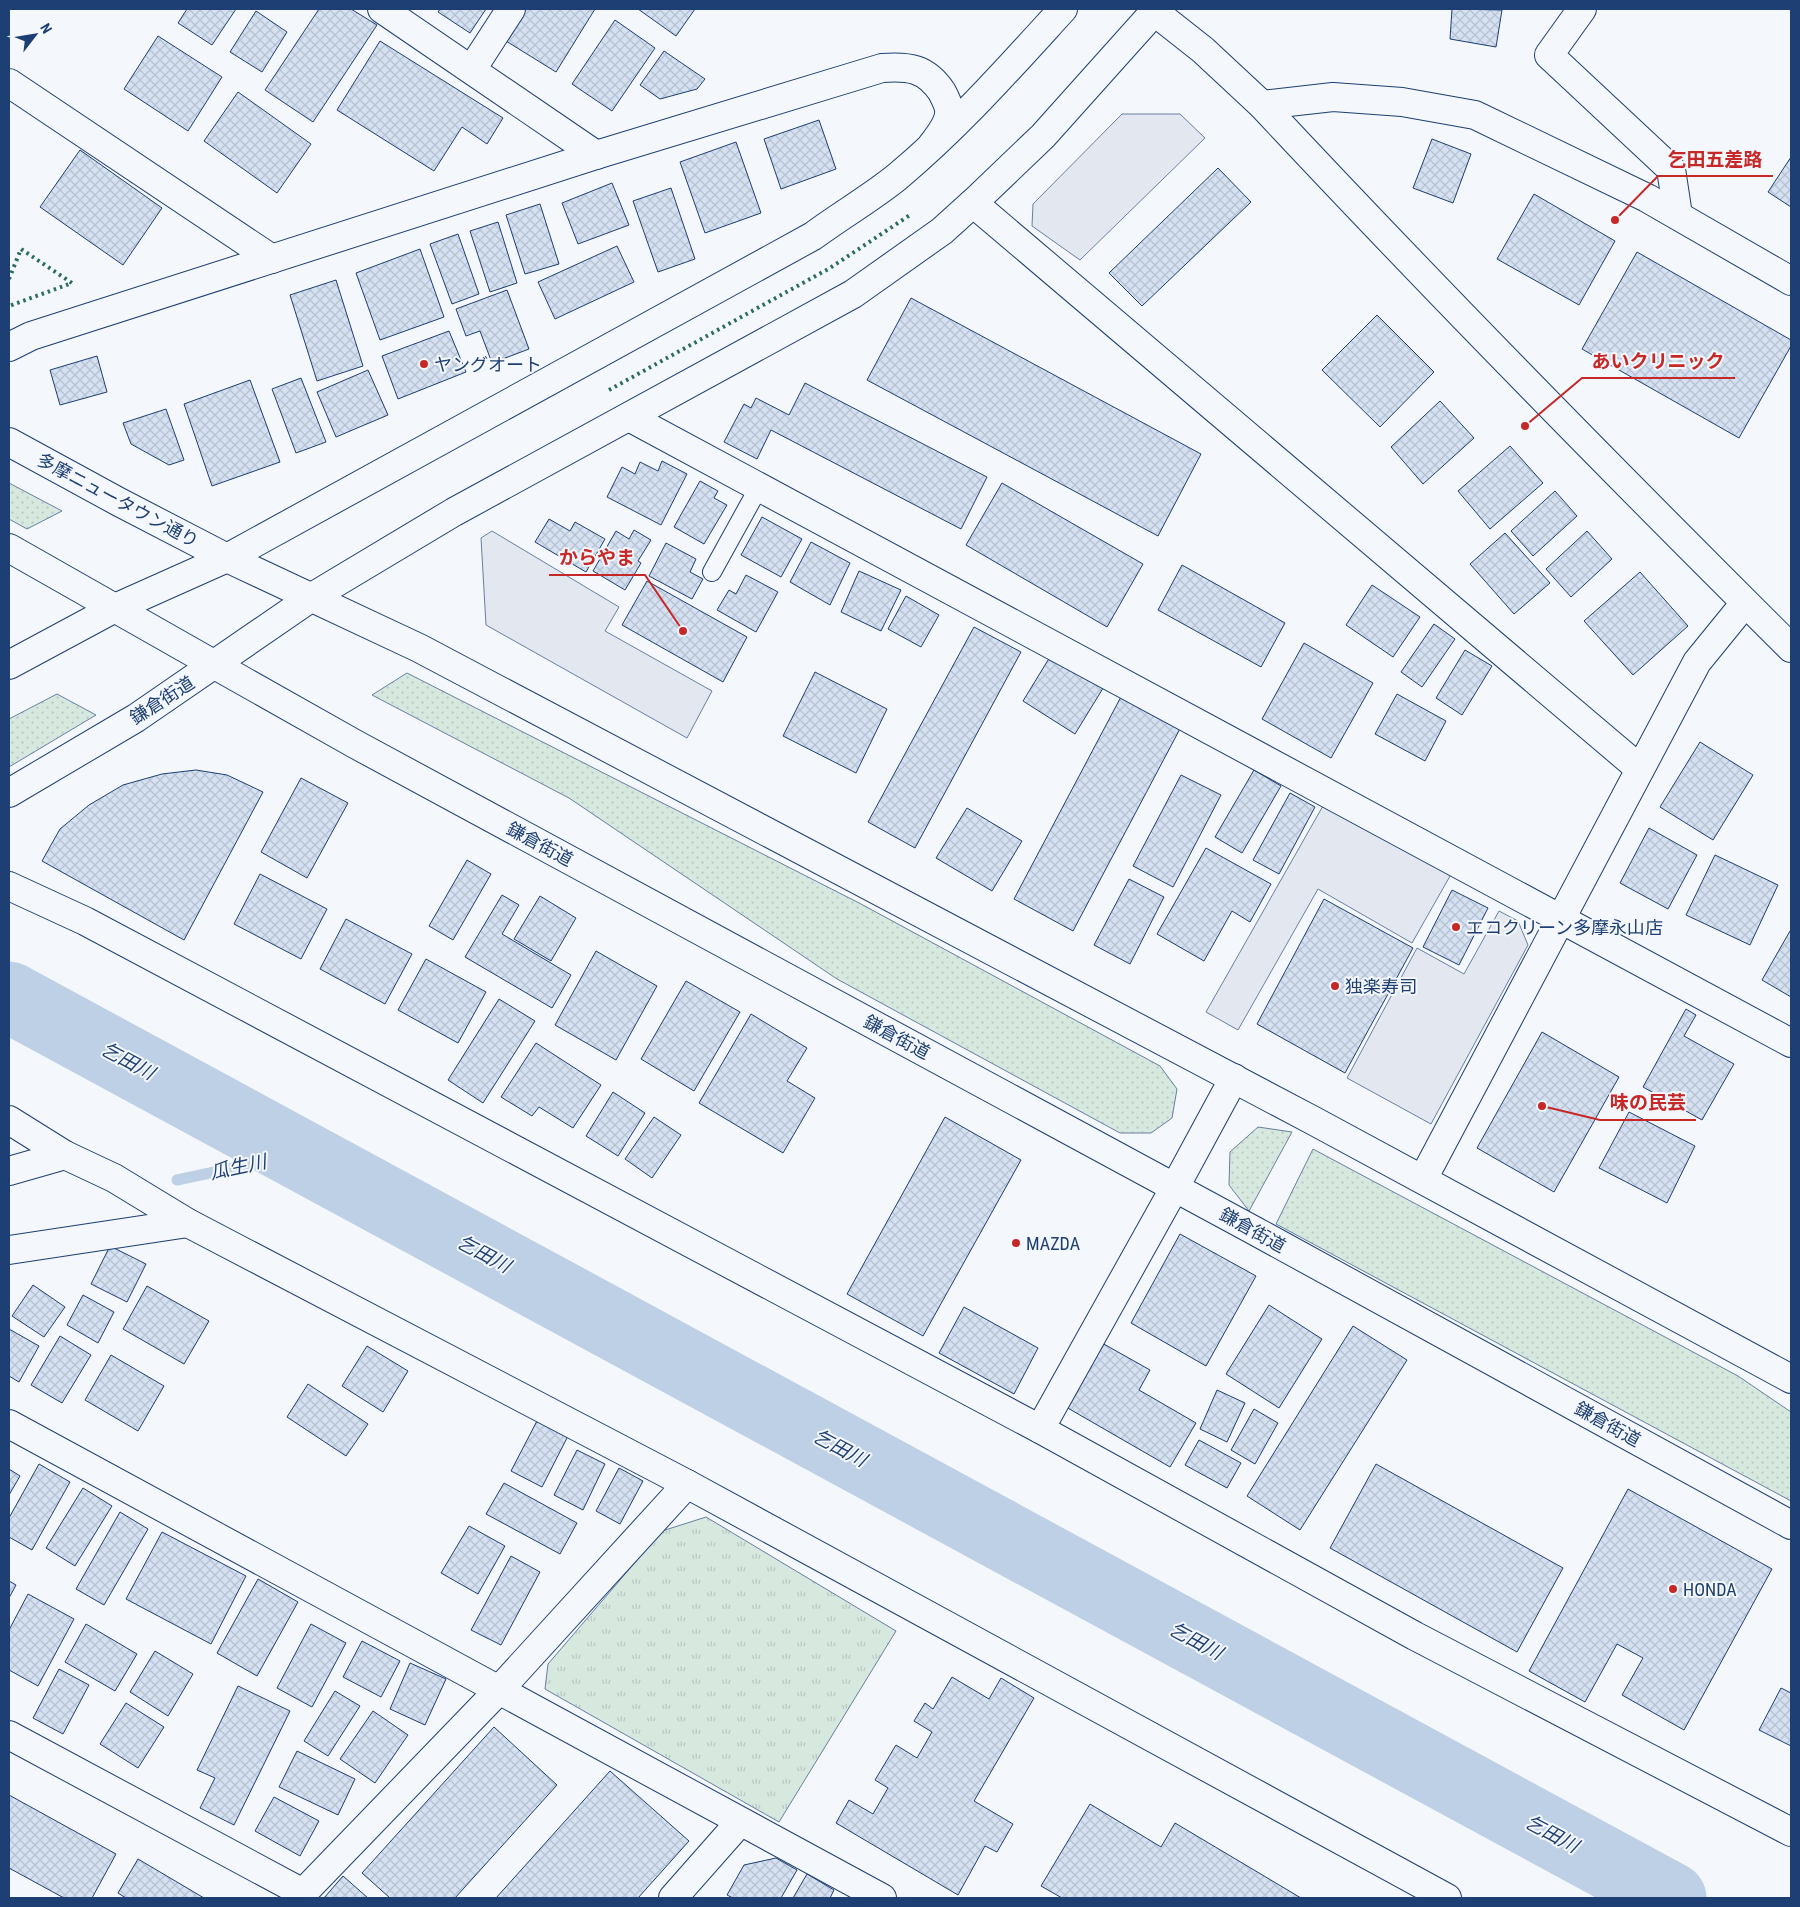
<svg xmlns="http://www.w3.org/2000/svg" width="1800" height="1907" font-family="'Roboto Condensed','Noto Sans JP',sans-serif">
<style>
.grass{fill:url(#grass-dots);stroke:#687fa3}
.park{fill:url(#park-tufts);stroke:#687fa3}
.parking{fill:#e3e8f0;stroke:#687fa3}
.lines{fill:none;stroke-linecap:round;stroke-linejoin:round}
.stream{stroke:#bed0e5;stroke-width:11}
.river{stroke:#bed0e5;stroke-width:71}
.building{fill:url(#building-cross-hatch);stroke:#1d3f73}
.lane-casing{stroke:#1d3f73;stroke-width:20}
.street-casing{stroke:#1d3f73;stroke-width:30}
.secondary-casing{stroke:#1d3f73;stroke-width:30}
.primary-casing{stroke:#1d3f73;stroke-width:30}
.lane{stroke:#f4f7fb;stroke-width:18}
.street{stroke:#f4f7fb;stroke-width:28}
.secondary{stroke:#f4f7fb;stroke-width:28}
.primary{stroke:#f4f7fb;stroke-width:28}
.hedge{stroke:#2c6c60;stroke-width:4;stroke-dasharray:2.5 4;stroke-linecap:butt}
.poi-dot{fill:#c62828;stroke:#f4f7fb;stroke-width:2}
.labels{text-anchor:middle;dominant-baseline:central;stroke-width:4;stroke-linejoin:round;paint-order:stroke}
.poi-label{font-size:18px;fill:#1d3f73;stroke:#f4f7fb;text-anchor:start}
.street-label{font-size:18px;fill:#1d3f73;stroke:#f4f7fb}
.water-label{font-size:19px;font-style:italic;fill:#1d3f73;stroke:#f4f7fb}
.leader{fill:none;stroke:#c62828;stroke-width:2}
.callout-dot{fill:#c62828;stroke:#f4f7fb;stroke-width:2}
.callout-label{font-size:19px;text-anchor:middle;font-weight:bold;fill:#c62828;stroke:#f4f7fb;stroke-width:4;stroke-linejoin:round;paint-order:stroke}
</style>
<defs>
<pattern id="grass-dots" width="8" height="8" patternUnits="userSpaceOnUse" patternTransform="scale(1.25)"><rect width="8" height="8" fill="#d7e8df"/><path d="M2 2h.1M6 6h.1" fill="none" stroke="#b8c8c3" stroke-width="1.8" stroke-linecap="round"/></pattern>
<pattern id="park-tufts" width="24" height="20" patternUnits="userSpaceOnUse" patternTransform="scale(1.25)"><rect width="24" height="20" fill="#d7e8df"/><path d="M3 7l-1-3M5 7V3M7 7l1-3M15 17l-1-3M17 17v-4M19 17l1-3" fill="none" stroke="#b8c8c3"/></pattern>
<pattern id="building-cross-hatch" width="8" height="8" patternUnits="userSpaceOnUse" patternTransform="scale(1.25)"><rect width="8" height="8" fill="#d5e0f0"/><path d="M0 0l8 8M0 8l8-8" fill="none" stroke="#b6c1d1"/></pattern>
</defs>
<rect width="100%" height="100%" fill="#f4f7fb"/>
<!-- grass -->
<g class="grass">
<polygon points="9,483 62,511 27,529 9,519"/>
<polygon points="407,673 861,904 1160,1066 1177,1089 1172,1118 1151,1133 1120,1133 837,979 569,798 372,695"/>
<polygon points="57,694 96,715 9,767 9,719"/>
<polygon points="1258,1127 1292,1132 1249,1211 1229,1185 1230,1152"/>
<polygon points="1313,1149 1738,1376 1791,1412 1791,1501 1276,1224"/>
</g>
<!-- park -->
<polygon class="park" points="706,1517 896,1631 779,1822 545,1689 548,1664 662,1531"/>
<!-- parking -->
<g class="parking">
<polygon points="1122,114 1180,114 1205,138 1080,260 1032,226 1033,204"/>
<polygon points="492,531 619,607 605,631 712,691 687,738 486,625 481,538"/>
<polygon points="1332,790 1458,862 1412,943 1318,889 1238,1030 1206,1012"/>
<polygon points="1499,911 1518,921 1528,945 1431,1124 1347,1078 1417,948 1464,974"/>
</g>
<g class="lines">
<!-- stream -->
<polyline class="stream" points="177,1180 299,1154"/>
<!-- river -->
<polyline class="river" points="9,997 1671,1898"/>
</g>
<!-- building -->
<g class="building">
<polygon points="187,9 236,9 212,45 178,23"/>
<polygon points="319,9 351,9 377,25 313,122 265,90"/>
<polygon points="440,9 486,9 470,33 438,12"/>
<polygon points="526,9 595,9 556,72 506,41"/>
<polygon points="638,9 695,9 676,36"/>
<polygon points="1452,9 1502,10 1496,47 1450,39"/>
<polygon points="256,11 287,32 262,72 230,52"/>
<polygon points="615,20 655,48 612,111 572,84"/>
<polygon points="158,36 222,77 188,131 124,89"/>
<polygon points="380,41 503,118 487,144 462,127 434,171 337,110"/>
<polygon points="664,51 705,79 697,89 660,99 640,85"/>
<polygon points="238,92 311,144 277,193 204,141"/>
<polygon points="819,120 836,169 781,189 764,139"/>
<polygon points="1432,139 1471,154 1453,203 1413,188"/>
<polygon points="736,142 761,213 705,233 680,162"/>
<polygon points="80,150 162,208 123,265 40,207"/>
<polygon points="1791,157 1791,207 1768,192"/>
<polygon points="1218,168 1251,202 1142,306 1109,273"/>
<polygon points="612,183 629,225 578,244 562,203"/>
<polygon points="671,188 695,259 658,272 633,201"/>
<polygon points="1534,194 1615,241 1579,305 1497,259"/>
<polygon points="540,204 559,264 525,274 506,215"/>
<polygon points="498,222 517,283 490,292 470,231"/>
<polygon points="458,234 479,294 452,304 430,244"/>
<polygon points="617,246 634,282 555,319 538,282"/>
<polygon points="420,249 444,317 380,340 356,273"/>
<polygon points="1637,252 1791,340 1791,346 1739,438 1582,349"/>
<polygon points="336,280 363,366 317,381 290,295"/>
<polygon points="507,290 529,349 492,363 480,331 466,336 456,309"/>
<polygon points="911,298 1201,454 1158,536 867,380"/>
<polygon points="1377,315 1434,372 1380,427 1322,370"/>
<polygon points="449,331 466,372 398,399 382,356"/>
<polygon points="97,356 107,392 60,405 50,370"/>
<polygon points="368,370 388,415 336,437 317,392"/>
<polygon points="301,378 326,442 296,453 272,389"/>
<polygon points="250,380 280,462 212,486 184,404"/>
<polygon points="805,383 987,477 961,529 771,430 757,459 724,442 744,404 751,408 756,398 789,415"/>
<polygon points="1440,401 1474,438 1423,484 1391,447"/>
<polygon points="166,409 184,460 169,465 131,444 123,423"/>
<polygon points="1510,446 1543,483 1490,529 1458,491"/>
<polygon points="662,461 687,474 661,525 607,497 622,467 635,474 640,462 658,471"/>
<polygon points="700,481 718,491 714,498 727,505 704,544 674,527"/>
<polygon points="1002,483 1143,564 1107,627 966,545"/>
<polygon points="1555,491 1577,516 1533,556 1511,531"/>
<polygon points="762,517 802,539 781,577 741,555"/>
<polygon points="549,519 570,531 575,522 605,539 586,572 535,542"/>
<polygon points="634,530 651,540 638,561 641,563 625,590 593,571 616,531 629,539"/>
<polygon points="1587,531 1612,559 1571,597 1546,569"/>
<polygon points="1505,533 1550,583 1514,614 1470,564"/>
<polygon points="811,542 850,563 830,605 790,582"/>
<polygon points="666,543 696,559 690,572 703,579 692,599 649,576"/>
<polygon points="1182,565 1285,623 1261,667 1158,610"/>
<polygon points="859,571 901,590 881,631 841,612"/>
<polygon points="1640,572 1688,626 1633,675 1584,621"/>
<polygon points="746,575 778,592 756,632 717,610 729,590 736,594"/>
<polygon points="647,581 747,637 723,682 622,625"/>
<polygon points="1372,585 1420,617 1393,657 1346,625"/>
<polygon points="906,596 939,615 921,647 888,629"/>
<polygon points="1434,624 1455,639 1422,687 1401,672"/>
<polygon points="974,627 1021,652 915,848 868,822"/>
<polygon points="1304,643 1373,683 1331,758 1262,719"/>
<polygon points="1465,650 1492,666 1462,715 1436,698"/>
<polygon points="1053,652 1105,685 1075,734 1023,701"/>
<polygon points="815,672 887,709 856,773 783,736"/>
<polygon points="1123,693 1182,725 1073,931 1014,899"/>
<polygon points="1397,694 1446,721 1425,761 1375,734"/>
<polygon points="1700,742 1753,775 1713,840 1660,807"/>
<polygon points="196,770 227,775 263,792 184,940 42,861 60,829 89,805 123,785 162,774"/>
<polygon points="1254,770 1281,786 1242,853 1215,837"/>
<polygon points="1181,775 1221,795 1173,887 1133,866"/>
<polygon points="301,778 348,803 307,878 261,852"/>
<polygon points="1290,793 1315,807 1279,874 1253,860"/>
<polygon points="967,808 1022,841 992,891 936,858"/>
<polygon points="1649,828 1697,855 1668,909 1620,883"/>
<polygon points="1206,848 1271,884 1250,922 1232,911 1204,961 1157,934"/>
<polygon points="1715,855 1778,885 1750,945 1686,915"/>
<polygon points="467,860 491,874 453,940 429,926"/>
<polygon points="260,874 327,909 301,959 234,924"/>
<polygon points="1129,879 1164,897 1130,964 1094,945"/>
<polygon points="1452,890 1488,908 1459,965 1423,947"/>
<polygon points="502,895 519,905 502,934 571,975 552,1008 465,957"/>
<polygon points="540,896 576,918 551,961 514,939"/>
<polygon points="1324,899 1413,948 1345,1073 1257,1024"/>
<polygon points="346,919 412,954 385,1004 320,969"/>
<polygon points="1790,931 1791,932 1791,997 1762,980"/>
<polygon points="596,951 657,986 616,1060 555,1025"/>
<polygon points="426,959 486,992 458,1043 398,1010"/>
<polygon points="686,981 740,1012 694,1091 641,1059"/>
<polygon points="499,999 535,1021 483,1103 448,1080"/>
<polygon points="1686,1009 1696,1015 1684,1036 1734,1064 1702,1120 1643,1087"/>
<polygon points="751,1014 807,1048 787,1081 815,1098 783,1153 699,1103"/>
<polygon points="1542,1032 1619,1077 1554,1192 1477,1148"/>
<polygon points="536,1043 601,1085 573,1128 539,1107 532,1116 501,1097"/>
<polygon points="613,1092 645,1113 618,1156 586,1136"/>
<polygon points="1629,1112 1695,1146 1667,1203 1599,1168"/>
<polygon points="654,1117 681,1135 652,1178 625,1159"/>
<polygon points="945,1117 1021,1160 923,1336 847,1294"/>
<polygon points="1180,1234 1256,1276 1206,1366 1131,1323"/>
<polygon points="110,1246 146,1264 127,1302 91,1284"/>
<polygon points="33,1285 65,1307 44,1337 12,1316"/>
<polygon points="147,1286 209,1321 184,1364 123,1329"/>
<polygon points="83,1295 114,1312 98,1343 67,1325"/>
<polygon points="1269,1305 1322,1339 1279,1408 1226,1374"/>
<polygon points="964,1307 1038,1348 1014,1394 939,1353"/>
<polygon points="1353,1326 1407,1360 1300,1530 1247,1496"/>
<polygon points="9,1329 39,1346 19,1382 9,1376"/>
<polygon points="60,1336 91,1355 62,1403 31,1385"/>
<polygon points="1102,1343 1150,1370 1139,1390 1196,1423 1170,1467 1066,1407"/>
<polygon points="367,1346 408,1371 383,1412 342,1386"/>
<polygon points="111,1355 164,1386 138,1431 85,1400"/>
<polygon points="308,1384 368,1424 346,1456 287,1417"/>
<polygon points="1217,1390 1245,1403 1227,1442 1200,1429"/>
<polygon points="1254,1409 1278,1423 1255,1464 1231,1450"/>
<polygon points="538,1419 569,1434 542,1487 511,1471"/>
<polygon points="1199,1440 1241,1463 1227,1488 1185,1465"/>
<polygon points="577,1450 605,1464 583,1510 554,1495"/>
<polygon points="39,1464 70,1482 32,1550 9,1537 9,1518"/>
<polygon points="1376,1464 1563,1568 1517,1652 1330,1548"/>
<polygon points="619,1468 643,1481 620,1524 596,1511"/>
<polygon points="9,1469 20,1476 9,1495"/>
<polygon points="504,1483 577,1523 560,1554 486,1514"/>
<polygon points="83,1488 112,1506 75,1566 46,1548"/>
<polygon points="1628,1489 1772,1569 1684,1730 1622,1695 1643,1658 1617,1644 1585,1702 1529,1671"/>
<polygon points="120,1512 148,1529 104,1605 76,1589"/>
<polygon points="469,1526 505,1546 478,1594 441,1573"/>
<polygon points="162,1532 246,1576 211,1644 126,1599"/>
<polygon points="511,1556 540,1572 501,1645 471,1630"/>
<polygon points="258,1579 298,1602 257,1676 217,1653"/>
<polygon points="9,1581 16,1585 9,1598"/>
<polygon points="28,1594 74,1619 38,1686 9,1670 9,1630"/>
<polygon points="86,1624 137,1654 115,1691 65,1662"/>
<polygon points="311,1624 346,1643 312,1707 277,1688"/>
<polygon points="362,1641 400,1661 381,1697 343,1677"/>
<polygon points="155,1651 193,1674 168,1716 130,1692"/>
<polygon points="410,1663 446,1679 425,1725 390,1709"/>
<polygon points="59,1669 89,1685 63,1734 33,1718"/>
<polygon points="952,1677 989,1699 1001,1678 1034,1698 974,1801 1013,1824 997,1852 985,1846 958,1895 836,1823 849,1800 873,1814 888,1788 875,1780 896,1745 917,1758 932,1732 914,1721 925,1703 933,1709"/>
<polygon points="238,1686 290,1711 234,1825 200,1808 215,1778 197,1770"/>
<polygon points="1781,1688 1791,1693 1791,1746 1759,1730"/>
<polygon points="335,1691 360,1706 328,1756 304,1741"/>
<polygon points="126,1703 164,1727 138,1768 100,1744"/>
<polygon points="373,1711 408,1735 375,1783 340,1759"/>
<polygon points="494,1727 557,1785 455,1898 390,1898 362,1873"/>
<polygon points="297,1751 355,1779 338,1815 279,1787"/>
<polygon points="610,1771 689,1841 638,1898 496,1898"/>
<polygon points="9,1795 116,1854 92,1898 64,1898 9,1868"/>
<polygon points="274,1797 319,1821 300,1856 255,1831"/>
<polygon points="1090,1804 1161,1847 1175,1823 1301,1898 1062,1898 1041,1886"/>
<polygon points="776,1858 797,1870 781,1898 733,1898 727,1895 744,1865"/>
<polygon points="138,1859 204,1898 126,1898 118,1893"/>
<polygon points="807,1874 834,1890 830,1898 793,1898"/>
<polygon points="343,1876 368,1898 324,1898"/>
</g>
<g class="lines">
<!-- lane casing -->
<g class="lane-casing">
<polyline id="lane" points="712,572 759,487"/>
</g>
<!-- street casing -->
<g class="street-casing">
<g id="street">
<polyline points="382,9 596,155"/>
<polyline points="1582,9 1549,55 1671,169 1678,215"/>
<polyline points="472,69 511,9"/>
<polyline points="9,83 272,259"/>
<polyline points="973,203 1640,769"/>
<path d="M9,347L31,336L596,155L882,68C909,66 926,68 942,92C945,98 950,107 949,114C948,125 938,137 932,145"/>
<polyline points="629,417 1791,1043"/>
<polyline points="9,886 85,921 1040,1429 1415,1636 1791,1832"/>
<polyline points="9,1120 65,1155 114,1178 188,1223 687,1484 1447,1898"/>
<polyline points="9,1171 65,1155"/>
<polyline points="1423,1179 1697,662 1745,603"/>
<polyline points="9,1250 188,1223"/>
<polyline points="9,1424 882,1898"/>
<polyline points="1040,1429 1175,1187"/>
<polyline points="9,1735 303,1893 499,1690 687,1484"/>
<polyline points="673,1898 740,1822"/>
</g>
</g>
<!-- secondary casing -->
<g class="secondary-casing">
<g id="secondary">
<path d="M1262,105C1435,290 1612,470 1791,648"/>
<polyline points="9,442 119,502 227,558"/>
<polyline points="9,548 215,665"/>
</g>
</g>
<!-- primary casing -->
<g class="primary-casing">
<g id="primary">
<polyline points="1151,9 1203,50 1262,105 1333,97 1402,102 1475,115 1647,198 1791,281"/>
<polyline points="227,558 419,648 1314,1121 1791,1379"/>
<path d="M9,665L115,608L227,558L813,236C840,216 871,198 897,177C958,126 1010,67 1063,9"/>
<polyline points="215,665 355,744 1255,1231 1791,1525"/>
<polyline points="9,793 136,718 312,597 454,512 853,294 942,231 973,203 1043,136 1155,11"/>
<polyline points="1175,1187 1234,1078"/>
</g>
</g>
<!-- lane -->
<use href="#lane" class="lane"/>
<!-- street -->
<use href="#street" class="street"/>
<!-- secondary -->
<use href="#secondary" class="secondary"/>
<!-- primary -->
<use href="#primary" class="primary"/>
<!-- hedge -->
<g class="hedge">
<polyline points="9,279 21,249 72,283 9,306"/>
<polyline points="609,390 830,268 910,215"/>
</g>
</g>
<!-- markers -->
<g class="poi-dot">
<circle cx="424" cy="364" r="5"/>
<circle cx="1456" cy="927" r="5"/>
<circle cx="1335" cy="986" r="5"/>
<circle cx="1016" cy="1243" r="5"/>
<circle cx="1673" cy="1589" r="5"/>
</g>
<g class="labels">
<!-- poi labels -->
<g class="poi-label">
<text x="434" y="364">ヤングオート</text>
<text x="1466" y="927">エコクリーン多摩永山店</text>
<text x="1345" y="986">独楽寿司</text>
<text x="1026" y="1243">MAZDA</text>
<text x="1683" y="1589">HONDA</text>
</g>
<!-- street labels -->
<g class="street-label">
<text transform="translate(118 500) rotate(28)">多摩ニュータウン通り</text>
<text transform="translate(162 700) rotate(-33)">鎌倉街道</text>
<text transform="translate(540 844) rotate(28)">鎌倉街道</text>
<text transform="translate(897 1037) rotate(28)">鎌倉街道</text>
<text transform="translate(1253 1230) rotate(29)">鎌倉街道</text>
<text transform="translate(1608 1424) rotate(29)">鎌倉街道</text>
</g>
<!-- water labels -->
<g class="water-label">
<text transform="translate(128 1061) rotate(28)">乞田川</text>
<text transform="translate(238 1167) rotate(-12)">瓜生川</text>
<text transform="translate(484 1254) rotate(28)">乞田川</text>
<text transform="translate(840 1448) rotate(28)">乞田川</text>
<text transform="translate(1196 1641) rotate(28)">乞田川</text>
<text transform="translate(1552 1834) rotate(28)">乞田川</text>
</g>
</g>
<!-- callouts -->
<path class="leader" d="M1615 220L1658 176H1773M1525 426L1582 378H1735M683 631L645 575H549M1542 1106L1600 1120H1696"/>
<g class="callout-dot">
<circle cx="1615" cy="220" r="5"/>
<circle cx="1525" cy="426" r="5"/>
<circle cx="683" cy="631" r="5"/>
<circle cx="1542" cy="1106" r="5"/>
</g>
<g class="callout-label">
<text x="1715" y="166">乞田五差路</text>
<text x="1658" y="368">あいクリニック</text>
<text x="597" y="564">からやま</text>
<text x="1648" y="1109">味の民芸</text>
</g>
<!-- border -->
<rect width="1800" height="1907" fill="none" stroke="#1d3f73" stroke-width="20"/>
<!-- north arrow -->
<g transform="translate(35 35) rotate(59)" stroke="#f4f7fb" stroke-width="4" paint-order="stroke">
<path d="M0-4L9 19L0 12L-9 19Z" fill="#1d3f73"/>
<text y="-8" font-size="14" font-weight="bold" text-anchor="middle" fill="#1d3f73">N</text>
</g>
</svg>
